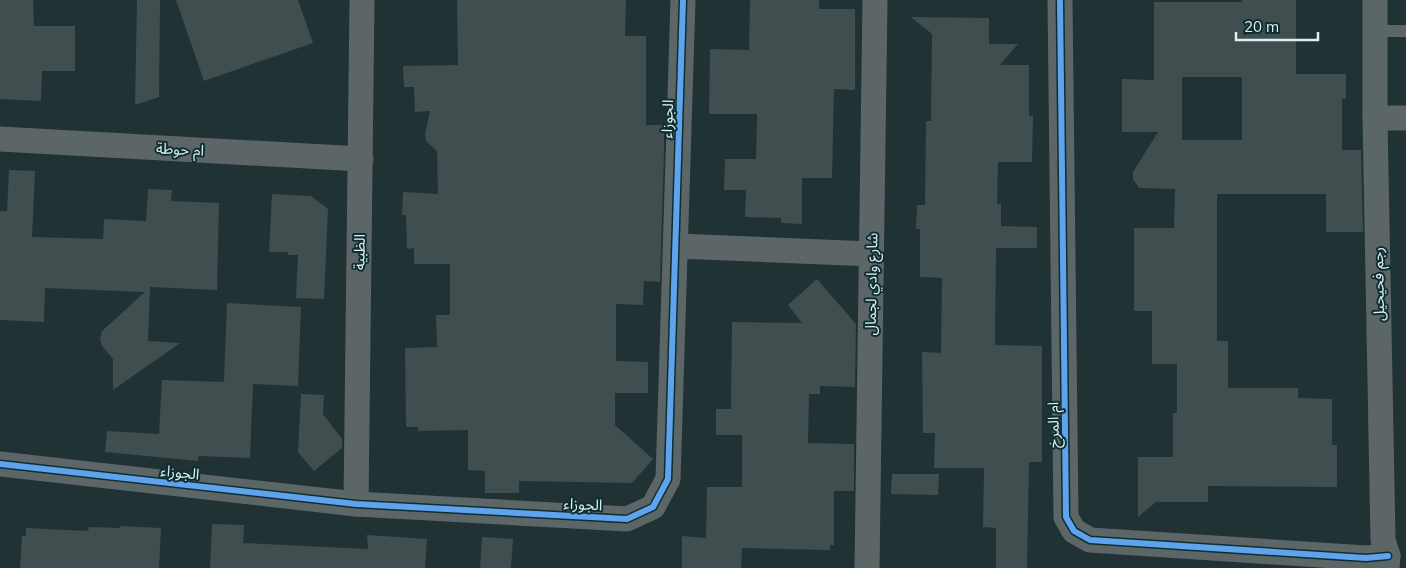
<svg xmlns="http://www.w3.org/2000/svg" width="1406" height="568" font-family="Mulish,'Noto Sans Arabic',sans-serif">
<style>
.building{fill:#404e4f;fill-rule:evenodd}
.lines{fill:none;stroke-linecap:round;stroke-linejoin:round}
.service{stroke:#5c6667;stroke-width:12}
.minor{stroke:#5c6667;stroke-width:25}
.cycleway-casing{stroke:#0e2e31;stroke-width:9}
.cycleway{stroke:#60a3ed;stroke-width:6}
.labels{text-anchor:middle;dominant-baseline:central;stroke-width:4;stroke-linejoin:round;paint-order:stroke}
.street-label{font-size:15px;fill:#ddeff1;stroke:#0e2e31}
</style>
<rect width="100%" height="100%" fill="#203233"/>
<!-- building -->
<g class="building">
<polygon points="0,0 33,0 34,26 75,26 75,71 42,71 41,101 0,99"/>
<polygon points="137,0 160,0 159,97 135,105"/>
<polygon points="176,0 298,0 313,43 204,81"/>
<polygon points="457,0 626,0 625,36 646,36 646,125 664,125 664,151 660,282 644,281 643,305 616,304 616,361 648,362 648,393 615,393 615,425 653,459 632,483 519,481 519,493 485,493 485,471 468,470 468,430 418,431 418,427 406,427 405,348 437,347 436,315 450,315 450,264 414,264 414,248 407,249 406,215 402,215 403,192 438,194 437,151 426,141 425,135 430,111 415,112 414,87 404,87 403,66 458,65"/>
<polygon points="750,0 819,0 819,9 855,9 855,90 834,89 832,178 802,178 802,224 781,223 781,218 745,217 746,190 724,190 725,159 756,159 757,114 709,114 710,49 749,50"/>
<path d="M1242,0H1296V74H1346V99H1342V150H1361L1363,232H1326V194H1217V341H1228V388H1298V398L1332,399V445H1337V487L1208,486V502H1156L1138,517V457H1173V413H1177V364H1152V311H1134V228H1174L1175,189L1139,188L1133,179V172L1158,132H1122V79L1154,80V2H1242ZM1182,77H1242V140H1182Z"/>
<polygon points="911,17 989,18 989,44 1018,44 1000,65 1029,65 1029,116 1033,116 1032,162 998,162 997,204 1001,204 1001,226 1037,227 1037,248 996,248 995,345 1042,346 1042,462 1029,462 1027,568 996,568 996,528 983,527 984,468 934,468 935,433 923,433 922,352 941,353 942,278 920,277 920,229 916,229 917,205 925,205 926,121 931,121 932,34"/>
<polygon points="9,170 35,171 32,237 103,239 104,219 146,221 148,189 172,190 171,201 219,203 217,290 150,287 148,341 180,343 113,390 113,359 102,346 100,339 102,331 145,292 45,288 44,322 0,320 0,211 7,211"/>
<polygon points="272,194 311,196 328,209 324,299 296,298 298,255 288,255 288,252 269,252"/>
<polygon points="817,279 856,324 855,387 820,386 820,394 809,394 808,443 854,444 854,491 834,491 834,545 830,545 830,550 742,548 741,568 682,568 682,536 706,538 707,487 742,487 742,435 716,435 716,409 731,409 732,322 802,323 788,305"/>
<polygon points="227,303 301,307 298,386 253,384 250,458 198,456 198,461 105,452 107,431 159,434 162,380 224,382"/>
<polygon points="301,394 324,395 323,414 342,439 342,448 314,471 298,452"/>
<polygon points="892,474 939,474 938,495 891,494"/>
<polygon points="212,524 244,525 243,543 368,549 367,535 427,539 425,568 210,568"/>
<polygon points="120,526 161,528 159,568 20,568 22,536 26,536 26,528 88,531 89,527 120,528"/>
<polygon points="482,537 513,539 511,568 480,568"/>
</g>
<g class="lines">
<!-- service -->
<polyline class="service" points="1375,31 1406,31"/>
<!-- minor -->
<g class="minor">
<polyline points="1060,0 1066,517 1074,531 1090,540 1366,558 1388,556"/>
<polyline points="1375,0 1375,118 1383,540 1388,556 1387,568"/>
<polyline points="1375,118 1406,118"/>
<polyline points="0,139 361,159"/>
<polyline points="676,246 871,254"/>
<polyline points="0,464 356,504 627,519 653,507 668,479 683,0"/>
<polyline points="356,504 362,0"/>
<polyline points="867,568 875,0"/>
</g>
<!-- cycleway casing -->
<g class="cycleway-casing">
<g id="cycleway">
<polyline points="1060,0 1066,517 1074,531 1090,540 1366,558 1388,556"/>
<polyline points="0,464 356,504 627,519 653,507 668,479 683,0"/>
</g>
</g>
<!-- cycleway -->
<use href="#cycleway" class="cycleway"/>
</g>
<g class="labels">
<!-- street labels -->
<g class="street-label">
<text transform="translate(667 119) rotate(-88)">الجوزاء</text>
<text transform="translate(180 149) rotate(3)">ام حوطة</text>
<text transform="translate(359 252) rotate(-89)">الظبية</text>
<text transform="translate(871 284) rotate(-89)">شارع وادي لجمال</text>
<text transform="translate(1378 284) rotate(-91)">رجم فحيحيل</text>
<text transform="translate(1053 425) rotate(-91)">ام المرخ</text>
<text transform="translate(180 472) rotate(6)">الجوزاء</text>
<text transform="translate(583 504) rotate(3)">الجوزاء</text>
</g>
</g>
<!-- scale -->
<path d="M1236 32v8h82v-8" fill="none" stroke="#ddeff1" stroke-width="2.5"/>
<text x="1244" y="32" font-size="15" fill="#ddeff1" stroke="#0e2e31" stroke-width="4" paint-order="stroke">20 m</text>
</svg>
